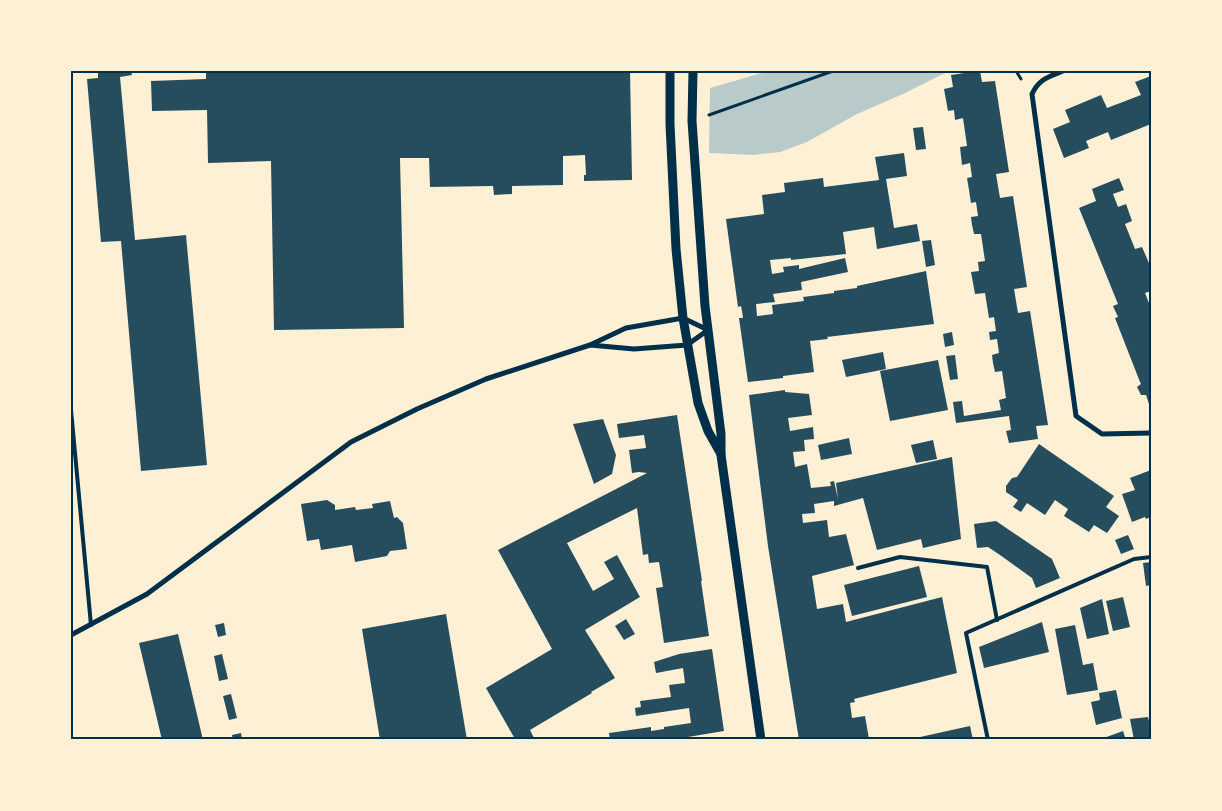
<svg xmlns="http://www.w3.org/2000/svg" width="1222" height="811" font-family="'Source Sans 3',sans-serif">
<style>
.green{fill:#b9caca}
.building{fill:#264d5e}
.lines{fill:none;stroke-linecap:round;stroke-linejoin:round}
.path{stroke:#003049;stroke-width:3}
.service{stroke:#003049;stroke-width:4}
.minor{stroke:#003049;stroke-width:5}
.tertiary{stroke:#003049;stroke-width:9}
.neatline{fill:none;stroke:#003049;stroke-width:2}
</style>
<rect width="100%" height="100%" fill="#fdf0d5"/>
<!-- green -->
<polygon class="green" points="768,71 950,71 945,73 905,93 855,115 807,142 780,152 754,155 709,153 710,88"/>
<!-- building -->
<g class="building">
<polygon points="98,71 131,71 132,75 120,77 135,240 186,235 207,465 141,471 121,241 101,242 87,79 98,78"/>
<polygon points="206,71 630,71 632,180 584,181 584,175 586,175 585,155 563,156 563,185 512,186 512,194 494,195 493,186 430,187 429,158 400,158 404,328 274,330 271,161 208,163 207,110 152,111 151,81 206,79"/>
<polygon points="977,71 980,71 982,82 995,81 1009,172 996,174 1000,198 1013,196 1027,287 1014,289 1018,313 1030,311 1048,425 1036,426 1038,439 1009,443 1006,431 1011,430 1009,416 956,423 953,402 962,401 964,416 1001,410 999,400 1006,398 1002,371 995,372 993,363 992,355 999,353 997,339 990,340 989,332 996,331 994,317 989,318 985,293 975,294 971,272 979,271 978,262 985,261 981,234 974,234 972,225 971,217 978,216 976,202 971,203 969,190 967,178 972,177 970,163 962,165 960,147 967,146 963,118 955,120 954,110 948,111 944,89 953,87 951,75"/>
<polygon points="1151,76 1151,124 1111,140 1108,132 1086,141 1089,148 1064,158 1053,129 1070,122 1065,110 1101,95 1107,108 1141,95 1135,82"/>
<polygon points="923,127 926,149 916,150 913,128"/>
<polygon points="904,153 907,176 886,179 894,228 917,224 920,241 877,249 874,227 843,232 846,254 791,260 791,258 770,260 772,274 784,272 783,267 799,265 799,269 845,258 848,272 801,282 802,290 773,294 775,302 756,304 757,316 773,314 772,305 804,301 803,297 834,293 834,291 857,288 857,286 926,271 934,324 827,337 828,339 810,341 814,372 783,376 783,378 748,382 739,318 743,318 742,311 741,306 738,307 726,219 764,214 762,195 785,192 784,183 823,178 824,187 879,180 875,157"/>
<polygon points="1119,178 1124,190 1113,194 1118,207 1126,204 1132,221 1125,224 1135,249 1142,247 1149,263 1151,262 1151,291 1145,293 1151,308 1151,404 1149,404 1146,395 1141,395 1137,387 1141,384 1140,382 1115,318 1118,317 1113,306 1118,304 1079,208 1096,201 1092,189"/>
<polygon points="931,240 935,265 926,267 922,241"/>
<polygon points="952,332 954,345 945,347 943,334"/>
<polygon points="883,352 886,369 846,377 842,360"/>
<polygon points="955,355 958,379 950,380 946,356"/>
<polygon points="938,360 948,410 890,421 880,371"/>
<polygon points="785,390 785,392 809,394 812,415 788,418 790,431 813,427 814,439 804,440 805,451 793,452 795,467 807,464 811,488 831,486 830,482 834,481 838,499 836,483 952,457 961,539 923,548 921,539 877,550 863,498 834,506 834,501 814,504 815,513 802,514 803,523 827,520 829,537 846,534 854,565 812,576 817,609 843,604 846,622 942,597 957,673 854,699 855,702 850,703 852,718 865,716 869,739 799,740 768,546 749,395"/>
<polygon points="677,415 702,581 701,581 709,636 664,643 656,588 663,587 659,562 649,563 648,554 643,555 637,508 567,543 593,591 614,579 604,562 617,555 640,597 585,630 615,678 591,692 592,693 530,730 535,740 513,740 515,739 486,688 552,649 498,550 647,473 639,472 632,473 629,450 646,448 644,435 619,438 617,424"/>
<polygon points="603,419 616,455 612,474 594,484 573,424"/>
<polygon points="849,438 852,454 821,460 818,445"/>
<polygon points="933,440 937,459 916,463 911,445"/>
<polygon points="1039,444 1114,496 1106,507 1119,516 1107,533 1094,525 1089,532 1064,516 1068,509 1055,500 1045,515 1027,503 1021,512 1013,507 1018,500 1006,492 1006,486 1012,478 1017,477"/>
<polygon points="1151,470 1151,517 1146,519 1145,517 1132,522 1122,494 1135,490 1130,478"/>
<polygon points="327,500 335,505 335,510 355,507 356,510 373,508 372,504 390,501 394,518 397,517 403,523 407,549 390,551 387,556 355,562 352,545 321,550 319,539 307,541 301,504"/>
<polygon points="996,521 1052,559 1060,578 1036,588 1032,578 1000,555 988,547 977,548 974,524"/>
<polygon points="1128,535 1134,549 1121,554 1115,540"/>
<polygon points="1151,562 1151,585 1146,586 1143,563"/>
<polygon points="919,566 927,597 852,616 844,585"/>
<polygon points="1123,597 1130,627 1113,631 1106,601"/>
<polygon points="1102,599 1109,634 1087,639 1080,608"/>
<polygon points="446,614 467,740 380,740 362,629"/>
<polygon points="626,619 635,634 624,640 615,626"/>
<polygon points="1042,622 1049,652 984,668 979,647"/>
<polygon points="224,623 226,635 218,637 215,625"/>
<polygon points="1075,625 1083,665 1093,663 1098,690 1067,695 1055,629"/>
<polygon points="178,634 183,655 203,740 162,740 139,643"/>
<polygon points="712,649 724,731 670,740 610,740 609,733 651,727 651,731 664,729 664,727 691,723 689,708 636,716 635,708 641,707 640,701 671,697 669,685 685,683 683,668 656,673 654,662 679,654"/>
<polygon points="222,654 228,679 219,681 214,656"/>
<polygon points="1116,690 1122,718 1096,725 1091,702 1100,700 1099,693"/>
<polygon points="231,694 237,718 229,720 223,696"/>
<polygon points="1148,717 1151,729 1151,740 1134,740 1130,719"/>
<polygon points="970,726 973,740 911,740 911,739"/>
<polygon points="1123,731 1126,740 1101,740 1101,739"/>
<polygon points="241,733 242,740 233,740 232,735"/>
</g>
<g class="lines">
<!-- path -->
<g class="path">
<polyline points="1016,71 1021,79"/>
<polyline points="709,115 833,71"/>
</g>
<!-- service -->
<g class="service">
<polyline points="71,410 91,625"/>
<polyline points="858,568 900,557 987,567 997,620"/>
<polyline points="988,740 966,633 1134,559 1151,557"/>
</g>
<!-- minor -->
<g class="minor">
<path d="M1063,71C1048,77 1039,79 1032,94L1076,416L1102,434L1151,433"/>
<polyline points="71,635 147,594 351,442 417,409 486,379 590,345 626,328 683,318 708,330 687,345 634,349 590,345"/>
</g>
<!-- tertiary -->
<g class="tertiary">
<polyline points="670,71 670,124 676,249 683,318 698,403 708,431 721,454"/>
<polyline points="693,71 692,121 705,306 721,434 721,455 761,740"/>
</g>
</g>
<!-- border -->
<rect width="1222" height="811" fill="none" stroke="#fdf0d5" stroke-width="145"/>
<rect x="72" y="72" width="1078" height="666" class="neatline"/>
</svg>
